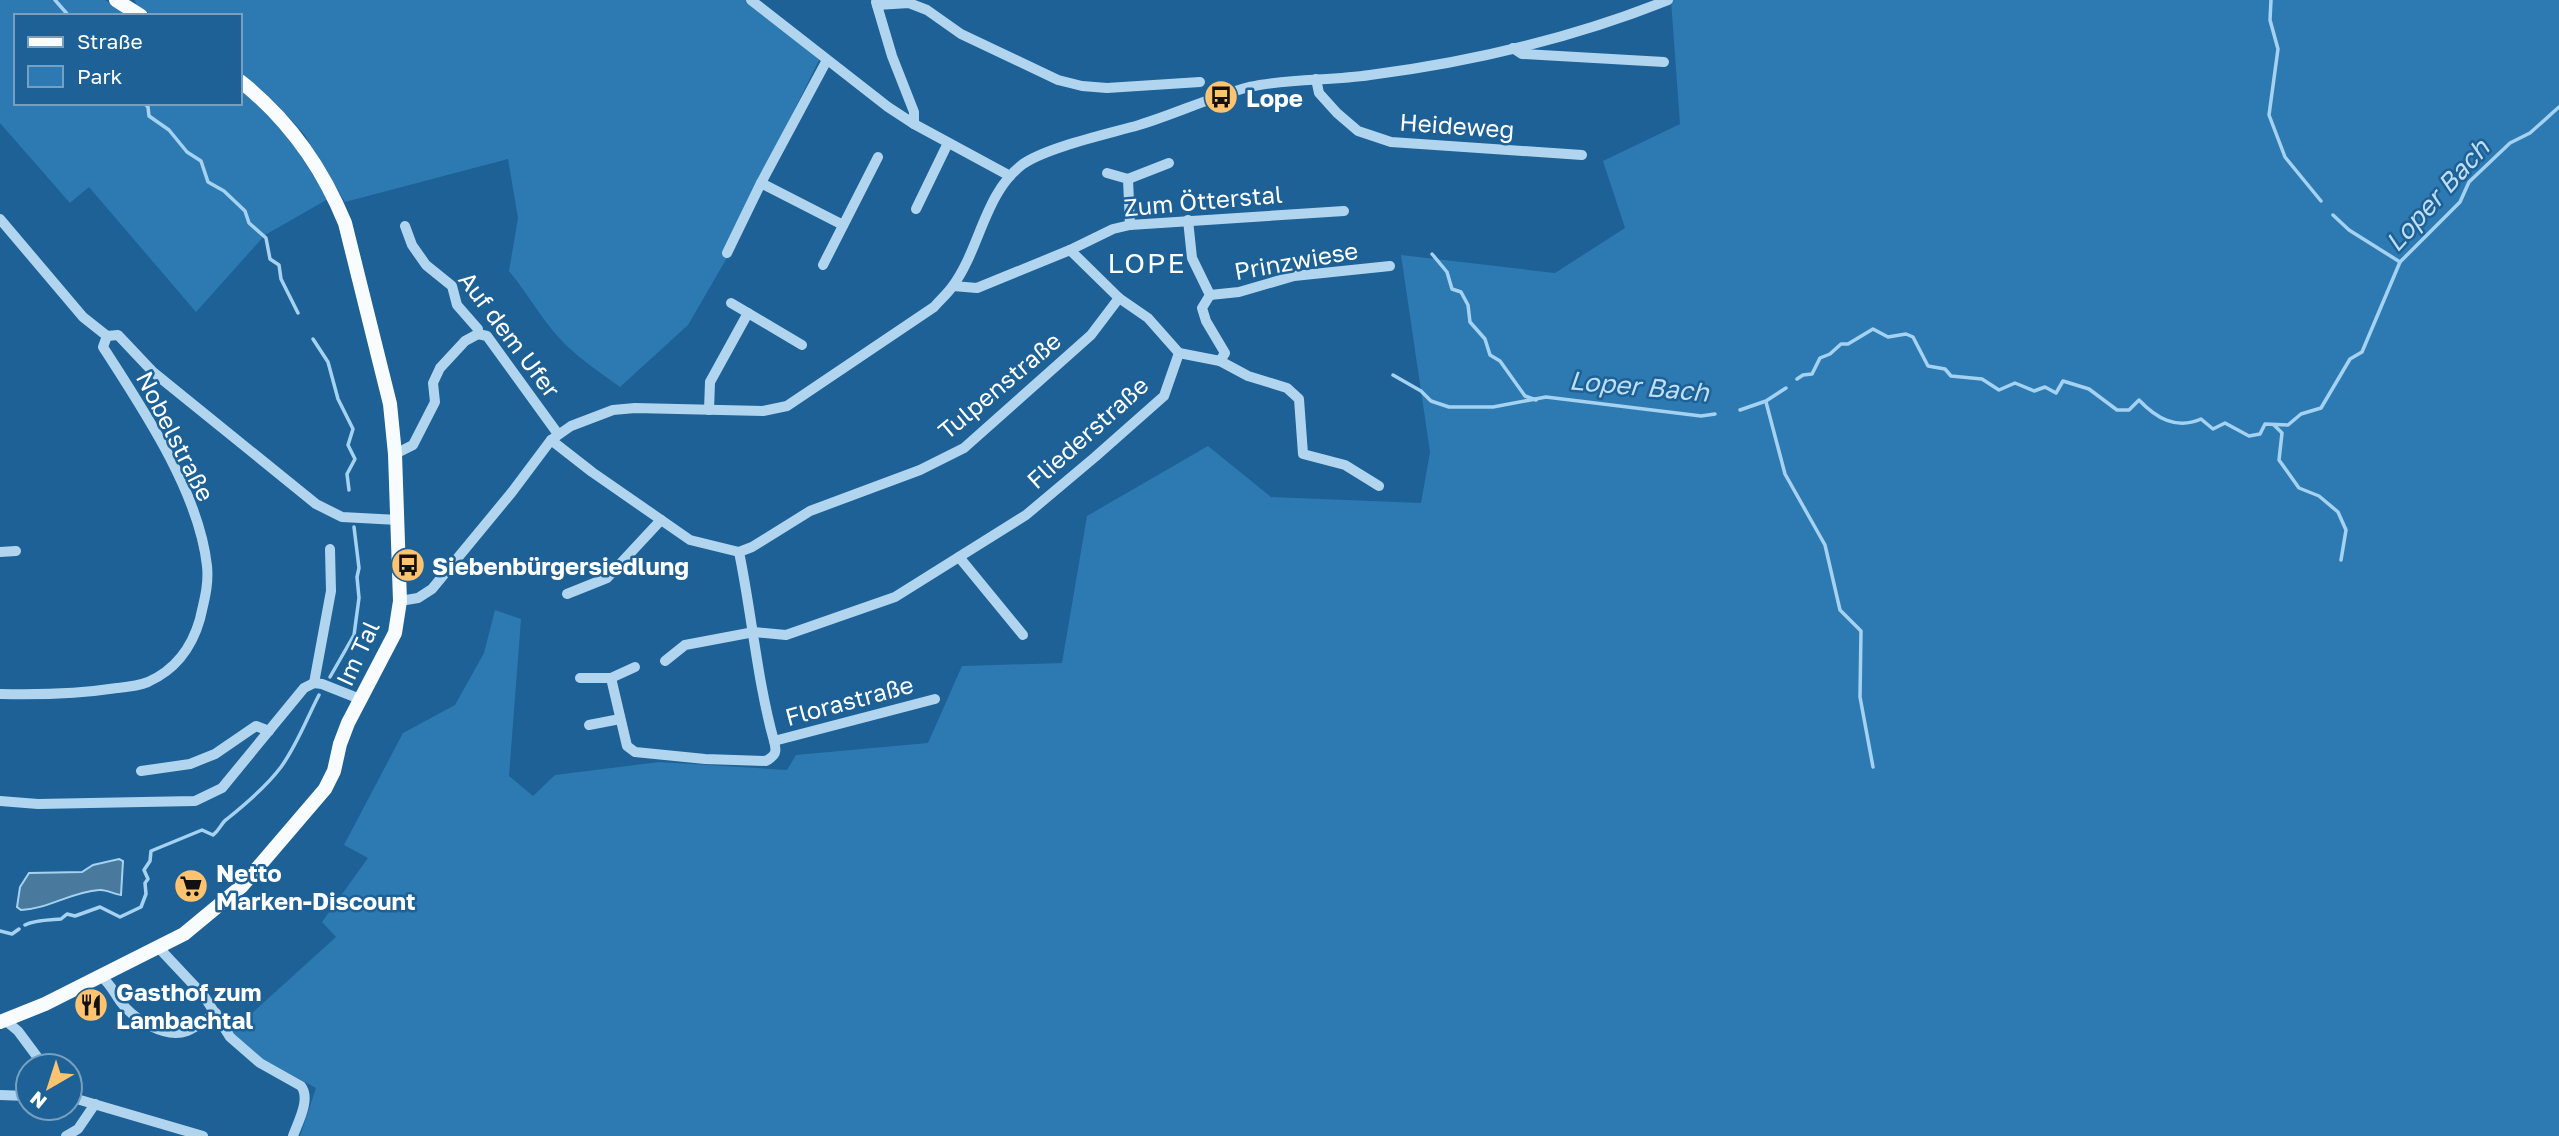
<svg xmlns="http://www.w3.org/2000/svg" width="2559" height="1136" font-family="'Golos Text',sans-serif">
<style>
.green{fill:#2d7ab2}
.water{fill:#4a799e;stroke:#a5d2f1;stroke-width:2}
.lines{fill:none;stroke-linecap:round;stroke-linejoin:round}
.stream{stroke:#a5d2f1;stroke-width:3.5}
.minor{stroke:#b1d5ef;stroke-width:10}
.major{stroke:#f9fcff;stroke-width:14}
.labels{text-anchor:middle;dominant-baseline:central;stroke-width:5;stroke-linejoin:round;paint-order:stroke}
.poi-label{font-size:24px;font-weight:bold;fill:#fff;stroke:#1d6196;text-anchor:start}
.street-label{font-size:24px;fill:#fff;stroke:#1d6196}
.water-label{font-size:26px;font-style:italic;fill:#bedef6;stroke:#1d6196}
.quarter-label{font-size:28px;letter-spacing:2px;fill:#fff;stroke:#1d6196}
</style>
<rect width="100%" height="100%" fill="#1d6196"/>
<!-- green -->
<g class="green">
<polygon points="0,0 105,0 130,16 16,16 16,103 240,103 240,89 286,133 328,199 265,235 196,312 89,187 70,203 0,123"/>
<path d="M135,0H747L819,60L759,181L728,256L688,325L620,387C602,374 583,361 567,346C544,324 529,295 509,271L518,218L508,159L345,202L304,134L270,97L240,72V16H153L136,5Z"/>
<polygon points="1671,0 2559,0 2559,1136 300,1136 316,1088 263,1060 231,1032 336,937 322,922 368,858 344,845 403,733 455,705 484,653 495,610 521,619 509,776 533,796 555,775 659,762 787,770 796,755 928,743 962,666 1062,663 1087,516 1208,446 1271,497 1421,503 1430,452 1401,255 1555,273 1625,228 1603,161 1680,124"/>
</g>
<!-- water -->
<path class="water" d="M119,859L123,861L121,895C113,894 106,889 99,890C71,892 48,909 21,910L17,907L20,887L29,873L82,872L93,865Z"/>
<g class="lines">
<!-- stream -->
<g class="stream">
<polyline points="55,0 69,16"/>
<polyline points="2271,0 2270,20 2278,49 2269,115 2285,157 2321,201"/>
<polyline points="144,103 148,107 149,116 169,130 187,152 201,161 208,182 224,191 245,211 249,223 266,238 270,259 279,265 281,279 298,313"/>
<polyline points="2333,215 2349,230 2400,262"/>
<polyline points="1432,254 1447,272 1452,289 1461,292 1468,305 1470,322 1485,339 1490,355 1500,361 1525,396 1536,400"/>
<polyline points="313,339 328,362 338,399 353,429 348,445 355,459 347,474 349,490"/>
<polyline points="1393,375 1421,391 1431,401 1449,407 1493,407 1546,397 1701,416 1715,414"/>
<path d="M1797,379L1803,375L1812,374L1820,358L1830,354L1841,344H1848L1873,329L1888,337L1906,334L1913,337L1928,366L1945,369L1951,376L1982,379L1999,390L2015,383L2034,391L2045,387L2056,393L2063,381L2089,389L2117,410H2129L2139,400C2156,418 2176,430 2201,419L2213,429L2225,423L2249,436L2260,434L2265,424L2288,425L2301,414L2321,408L2350,359L2362,352L2400,262L2460,202L2469,182L2510,143L2530,133L2559,107"/>
<polyline points="1766,402 1785,474 1825,545 1840,610 1861,631 1860,697 1873,767"/>
<polyline points="1740,410 1766,401 1786,388"/>
<polyline points="2274,425 2282,433 2279,460 2299,488 2319,496 2338,512 2346,530 2341,560"/>
<polyline points="330,677 354,635 359,598 357,577 359,568 354,527"/>
<path d="M25,925C34,920 50,920 61,919L67,914L75,916L100,907L120,917L141,907L146,894L145,883L148,879L144,870L150,861L151,851L202,830L213,835C220,830 221,823 227,819C247,803 266,787 281,767C297,745 307,718 319,695"/>
<polyline points="0,931 12,934 19,929"/>
</g>
<!-- minor -->
<g class="minor">
<polyline points="751,0 888,107 914,124"/>
<polyline points="876,2 892,56 914,112 914,124 1010,176"/>
<polyline points="877,5 909,3 927,10 961,34 1058,80 1082,86 1107,88 1200,82"/>
<polyline points="1513,48 1522,54 1664,62"/>
<polyline points="1316,79 1319,93 1337,113 1358,131 1391,142 1582,155"/>
<polyline points="1107,173 1128,179 1130,225"/>
<polyline points="1128,179 1169,163"/>
<polyline points="761,183 843,225"/>
<polyline points="916,209 948,143"/>
<polyline points="0,219 83,317 107,336 118,335 153,372 316,504 342,517 398,520"/>
<polyline points="1188,220 1192,258 1210,295 1202,308 1206,321 1225,353 1220,361"/>
<polyline points="405,226 412,245 426,265 452,286 457,305 478,329 478,334 487,336 558,434"/>
<polyline points="1070,250 1113,229 1130,225 1344,211"/>
<polyline points="727,253 761,183 827,60"/>
<polyline points="823,265 878,157"/>
<polyline points="1210,295 1239,292 1294,276 1390,266"/>
<polyline points="748,313 802,345"/>
<polyline points="1179,353 1220,361 1248,376 1287,388 1299,399 1303,454 1345,465 1379,486"/>
<polyline points="709,410 710,382 748,313 731,303"/>
<polyline points="551,440 592,472 690,540 739,552"/>
<polyline points="395,454 413,445 435,402 433,383 440,368 465,341 478,334"/>
<polyline points="330,549 331,591 314,683 322,684 360,699"/>
<polyline points="0,552 16,551"/>
<polyline points="739,552 752,547 810,511 920,470 964,448 1091,335 1119,298"/>
<path d="M739,552C752,615 757,680 774,741L935,699"/>
<polyline points="959,557 1023,635"/>
<polyline points="567,594 607,578 661,520"/>
<path d="M400,601L418,598L432,589L512,492L551,440L571,426L613,410L635,408L763,411L787,406L934,307C940,300 947,294 952,287C980,250 984,193 1023,164C1048,147 1108,134 1139,125C1175,114 1211,97 1249,87C1289,78 1330,81 1370,75C1471,62 1573,38 1668,0"/>
<polyline points="665,661 685,645 754,632 786,635 895,597 1026,515 1095,457 1164,396 1179,353 1148,318 1119,298 1070,250 977,288 953,286"/>
<path d="M580,678H611L627,746L635,752L705,759L766,761C776,755 777,752 774,741"/>
<polyline points="611,678 635,667"/>
<path d="M0,694C40,695 78,694 117,688C127,687 138,686 148,682C175,670 192,647 200,619C204,601 209,585 207,566C199,492 143,409 103,347L107,336"/>
<polyline points="589,725 620,719"/>
<polyline points="141,771 190,764 215,754 256,726 269,731"/>
<polyline points="0,801 38,804 195,801 222,788 304,688 314,683"/>
<path d="M158,947L204,996L230,1037L260,1063L301,1086C311,1099 298,1122 293,1136"/>
<path d="M100,975C111,985 112,989 120,1001C133,1019 165,1039 187,1031C197,1027 207,1019 216,1013"/>
<polyline points="6,1021 18,1031 44,1066"/>
<polyline points="0,1095 28,1096"/>
<polyline points="70,1097 203,1136"/>
<polyline points="66,1136 78,1129 95,1104"/>
</g>
<!-- major -->
<g class="major">
<polyline points="116,0 141,16"/>
<path d="M0,1022L45,1004L184,934L242,886L325,789L334,771L340,744L348,723L395,633L400,601L395,454L390,404L345,223C322,167 287,118 240,81"/>
</g>
</g>
<!-- icons -->
<defs>
<g id="bus-disc" transform="scale(1.75)"><circle r="9.5" fill="#fec370" stroke="#1d6196"/><path d="M-5-6H5V4H4V6H2V4H-2V6H-4V4H-5ZM-3.5-4V0h7V-4ZM-3.5 1.2v1.5H-2V1.2ZM2 1.2v1.5H3.5V1.2Z" fill="#111"/></g>
<g id="supermarket-disc" transform="scale(1.75)"><circle r="9.5" fill="#fec370" stroke="#1d6196"/><path d="M-6-5.5h2.5l.6 2H6L4.5 2H-2.5L-4.4-4H-6ZM-1.5 3.2a1.3 1.3 0 1 0 .1 0ZM3 3.2a1.3 1.3 0 1 0 .1 0Z" fill="#111"/></g>
<g id="restaurant-disc" transform="scale(1.75)"><circle r="9.5" fill="#fec370" stroke="#1d6196"/><path d="M-5-6h1v4h1v-4h1v4h1v-4h1v5L-1.5 .5V6h-2V.5L-5-1ZM5-6V6H3V1.5H1.5Q1.5-4 5-6Z" fill="#111"/></g>
</defs>
<g fill-rule="evenodd">
<use href="#bus-disc" x="1221" y="97"/>
<use href="#bus-disc" x="408" y="565"/>
<use href="#supermarket-disc" x="191" y="886"/>
<use href="#restaurant-disc" x="91" y="1005"/>
</g>
<g class="labels">
<!-- poi labels -->
<g class="poi-label">
<text x="1246" y="97">Lope</text>
<text x="432" y="565">Siebenbürgersiedlung</text>
<text x="216" y="872">Netto<tspan x="216" dy="28">Marken-Discount</tspan></text>
<text x="116" y="991">Gasthof zum<tspan x="116" dy="28">Lambachtal</tspan></text>
</g>
<!-- street labels -->
<g class="street-label">
<text transform="translate(1457 125) rotate(4)">Heideweg</text>
<text transform="translate(1203 200) rotate(-5)">Zum Ötterstal</text>
<text transform="translate(1296 260) rotate(-10)">Prinzwiese</text>
<text transform="translate(510 334) rotate(53)">Auf dem Ufer</text>
<text transform="translate(999 385) rotate(-40)">Tulpenstraße</text>
<text transform="translate(1087 432) rotate(-42)">Fliederstraße</text>
<text transform="translate(176 436) rotate(63)">Nobelstraße</text>
<text transform="translate(357 653) rotate(-65)">Im Tal</text>
<text transform="translate(849 700) rotate(-15)">Florastraße</text>
</g>
<!-- water labels -->
<g class="water-label">
<text transform="translate(2437 195) rotate(-48)">Loper Bach</text>
<text transform="translate(1639 386) rotate(5)">Loper Bach</text>
</g>
<!-- quarter labels -->
<g class="quarter-label">
<text x="1147" y="262">LOPE</text>
</g>
</g>
<!-- legend -->
<rect x="14" y="14" width="228" height="91" fill="#1d6196" stroke="#77a0c0" stroke-width="2"/>
<rect x="28" y="37" width="35" height="10" fill="#f9fcff" stroke="#77a0c0" stroke-width="2"/>
<text x="77" y="49" font-size="21" fill="#ffffff">Straße</text>
<rect x="28" y="66" width="35" height="21" fill="#2d7ab2" stroke="#77a0c0" stroke-width="2"/>
<text x="77" y="84" font-size="21" fill="#ffffff">Park</text>
<!-- north arrow -->
<g transform="translate(49 1087) rotate(219)"><circle r="33" fill="#1d6196" stroke="#77a0c0" stroke-width="2"/>
<path d="M0-5L12 26L0 18L-12 26Z" fill="#fec370"/>
<text y="-10" font-size="19" font-weight="bold" text-anchor="middle" fill="#ffffff">N</text>
</g>
</svg>
